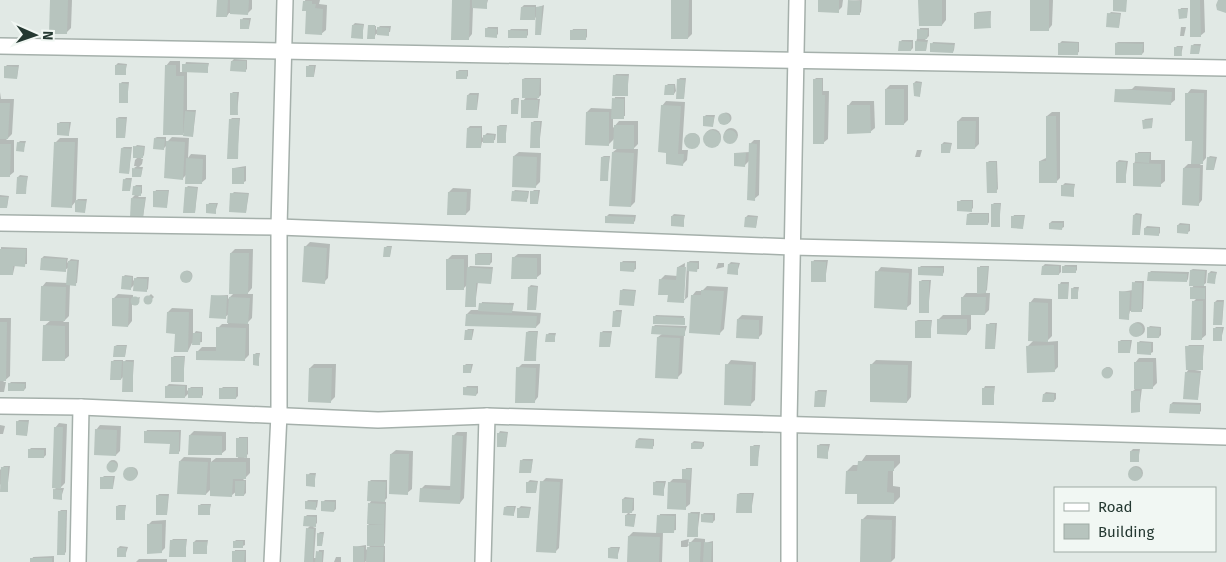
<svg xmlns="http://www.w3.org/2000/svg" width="1226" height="562" font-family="'Fira Sans',sans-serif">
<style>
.shadow{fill:#0003}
.building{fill:#b7c4be}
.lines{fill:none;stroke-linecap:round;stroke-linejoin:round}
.street-casing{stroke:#a5b0ab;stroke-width:18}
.street{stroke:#fff;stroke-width:15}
</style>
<rect width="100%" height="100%" fill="#e1e9e5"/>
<!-- shadow -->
<g class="shadow">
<polygon points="51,0 72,0 71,28 66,33"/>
<polygon points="219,0 252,0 252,9 248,13 229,13 227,16"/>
<polygon points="305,0 320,0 319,4 327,5 326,30 321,34 307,10"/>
<polygon points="454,0 488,0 486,7 473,7 472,34 468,39"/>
<polygon points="672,0 692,0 692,34 688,38"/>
<polygon points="819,0 843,0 842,7 838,11"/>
<polygon points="862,0 861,12 859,14 849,1"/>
<polygon points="920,0 946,0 946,20 942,25"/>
<polygon points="1031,0 1053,0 1052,25 1048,30"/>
<polygon points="1191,0 1204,0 1205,32 1200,36"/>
<polygon points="524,5 536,5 536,8 544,5 541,34 537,16 534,19 522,7"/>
<polygon points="1181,8 1188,8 1187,17 1180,10"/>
<polygon points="991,11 990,26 975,14 977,12"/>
<polygon points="1111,12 1121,13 1119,27 1109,14"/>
<polygon points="243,18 251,18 249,28 242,20"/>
<polygon points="355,23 364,24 362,37 353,25"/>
<polygon points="369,26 376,26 376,30 380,26 391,26 390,32 376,34 374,38"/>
<polygon points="488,27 498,27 498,34 496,36 486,29"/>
<polygon points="1181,27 1186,27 1184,36 1180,36"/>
<polygon points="920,28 929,28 929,36 925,40 928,40 926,50 916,42"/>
<polygon points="511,29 528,29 528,35 526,37 509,31"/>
<polygon points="573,29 587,29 587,37 585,39 572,31"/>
<polygon points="902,40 913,40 913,48 911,50 900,42"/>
<polygon points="1062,41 1079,42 1079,52 1077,53 1060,43"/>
<polygon points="933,42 955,43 954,50 953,52 932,44"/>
<polygon points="1118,42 1144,42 1144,52 1142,54 1116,43"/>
<polygon points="1194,44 1201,44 1199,53 1192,46"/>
<polygon points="1177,46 1183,46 1181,55 1175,48"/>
<polygon points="234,59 247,60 247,69 245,71 232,61"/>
<polygon points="170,61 180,61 180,72 183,72 186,62 209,63 207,72 187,71 187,110 196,110 193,135 185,132 182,134 166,66"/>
<polygon points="118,63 127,64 125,74 116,65"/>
<polygon points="7,65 19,65 17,78 5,67"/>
<polygon points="309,65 316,65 314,76 308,67"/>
<polygon points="459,70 468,70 468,76 466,78 457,72"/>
<polygon points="616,74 629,74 627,95 614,76"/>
<polygon points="525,78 541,78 541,95 537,99 540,99 538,117 523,101 527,96 523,79"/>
<polygon points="680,78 686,78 684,98 678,80"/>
<polygon points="816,78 823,78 823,91 829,91 828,139 823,143 814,80"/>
<polygon points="916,81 922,82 920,95 914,83"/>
<polygon points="122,82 129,82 127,101 120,84"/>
<polygon points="668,84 675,84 676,91 674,94 666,86"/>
<polygon points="890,85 908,85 908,120 904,124 886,89"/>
<polygon points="1135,86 1175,88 1175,100 1170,104 1116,90 1132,89"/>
<polygon points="1191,89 1207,90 1206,158 1200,165 1203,165 1202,200 1198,205 1184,168 1188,164 1192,164 1193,139 1187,94"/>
<polygon points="0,92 1,99 14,99 12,134 6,140 14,140 14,172 9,176 0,176"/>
<polygon points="233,92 239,92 237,114 231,94"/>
<polygon points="470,93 479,93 477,109 468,95"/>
<polygon points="615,97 625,97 625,116 613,117 613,128 619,121 638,121 638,144 633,149 638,149 635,202 631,206 613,152 618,148 615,138 608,145 587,112 591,108 613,109"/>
<polygon points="514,98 519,98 518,113 512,100"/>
<polygon points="666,101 685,102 682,150 688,150 687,160 683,164 668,151 662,106"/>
<polygon points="852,101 874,101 875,128 870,132 848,106"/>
<polygon points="1052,112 1060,112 1060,178 1056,182 1040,161 1048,157 1047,116"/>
<circle cx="726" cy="118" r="5.5"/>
<polygon points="706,115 715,115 713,125 704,117"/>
<polygon points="119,117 127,117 125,137 117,118"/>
<polygon points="962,117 979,117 979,144 975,148 958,121"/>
<polygon points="232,118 240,118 237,158 230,120"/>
<polygon points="1153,118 1152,127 1143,121 1145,119"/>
<polygon points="534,121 542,121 539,147 532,123"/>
<polygon points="60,122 71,122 69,134 58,124"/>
<polygon points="500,125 507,125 505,142 498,126"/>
<polygon points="470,126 482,126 482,138 487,133 496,134 495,140 482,142 481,147 468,128"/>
<circle cx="731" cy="135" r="7"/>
<circle cx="713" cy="137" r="8"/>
<circle cx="693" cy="140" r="7"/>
<polygon points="157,137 166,137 166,143 172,137 189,138 188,158 191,154 206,155 206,179 201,183 186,175 183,178 167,145 164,148 155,138"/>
<polygon points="60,138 78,138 76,201 78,199 87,199 85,211 76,201 71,207 56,142"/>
<polygon points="754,140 760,140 759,195 754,199 749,161 745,165 735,153 750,152 750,144"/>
<polygon points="20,141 26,141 23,151 18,143"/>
<polygon points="944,142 952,143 950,151 942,144"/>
<polygon points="137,145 145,146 144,155 141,159 143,159 142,164 139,167 143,167 141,176 134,168 137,166 134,166 135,160 138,157 135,147"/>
<polygon points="124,147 132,147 129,173 122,148"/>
<polygon points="917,150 922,150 920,157 915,157"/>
<polygon points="519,152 541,153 540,182 536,186 514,156"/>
<polygon points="1138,152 1151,152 1151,160 1165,160 1165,181 1160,185 1134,164"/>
<polygon points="604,156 610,156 607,180 602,157"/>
<polygon points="1210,156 1217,157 1214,169 1208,158"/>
<polygon points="1119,160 1128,161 1125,182 1117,162"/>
<polygon points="989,161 997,161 998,189 996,191 987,163"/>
<polygon points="246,166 246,181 244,182 234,168"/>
<polygon points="20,175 28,176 25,193 18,177"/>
<polygon points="126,178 132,178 130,190 124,180"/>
<polygon points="1065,183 1075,184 1073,195 1063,185"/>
<polygon points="136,185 142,185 142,193 138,197 146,197 143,217 132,198 136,194 134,187"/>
<polygon points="188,186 198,187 195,212 186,188"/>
<polygon points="453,188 471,189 470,210 466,214 449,192"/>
<polygon points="156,190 169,190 167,206 155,192"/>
<polygon points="515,190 529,191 528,198 526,200 513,192"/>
<polygon points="534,190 540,190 538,203 532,192"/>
<polygon points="234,192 249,193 246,212 232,194"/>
<polygon points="0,195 9,196 7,207 0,207"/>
<polygon points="961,200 973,200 973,208 971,210 959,202"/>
<polygon points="209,203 218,203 215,213 208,205"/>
<polygon points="994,203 1001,203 999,226 992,205"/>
<polygon points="970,213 989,213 989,222 988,224 968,214"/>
<polygon points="1136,213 1142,214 1140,234 1134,215"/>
<polygon points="609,214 636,215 635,221 633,223 607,216"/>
<polygon points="674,214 685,215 683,225 672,216"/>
<polygon points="748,215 758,216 756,227 746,217"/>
<polygon points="1014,215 1025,215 1023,227 1013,217"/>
<polygon points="1052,221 1064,221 1064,227 1062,228 1050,223"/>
<polygon points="1180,223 1190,224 1190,231 1188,232 1178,225"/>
<polygon points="1147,226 1160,227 1160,233 1158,235 1145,228"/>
<polygon points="310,242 330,244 328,278 324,282 305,247"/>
<polygon points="387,246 392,246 390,256 385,248"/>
<polygon points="1,247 27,248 27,264 15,265 13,274 0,273"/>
<polygon points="235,249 253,249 252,288 247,294 253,294 252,318 246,324 249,324 249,355 244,360 198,351 202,347 217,347 218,328 222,324 228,324 229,314 225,317 212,296 228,295 228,299 235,292 231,253"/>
<polygon points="478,253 492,253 492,262 490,264 476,254"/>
<polygon points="518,254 541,254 541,274 536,278 513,258"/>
<polygon points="452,255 468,255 468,268 470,266 493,267 491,283 478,282 475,306 467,285 463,289 448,259"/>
<polygon points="44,256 68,258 67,263 71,259 79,260 77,283 70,284 69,316 63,322 69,322 69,356 64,360 44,326 51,320 42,287 46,282 68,283 69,267 65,270 42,258"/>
<polygon points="814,260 828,260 825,281 813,262"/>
<polygon points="623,261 636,261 636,269 634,270 621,263"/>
<polygon points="690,261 699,261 699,269 689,270 688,297 683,301 660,280 665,275 678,276 678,267 685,263 683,299 685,299 687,263"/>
<polygon points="731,262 740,263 737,273 729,264"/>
<polygon points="718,263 724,263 724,267 716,269"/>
<polygon points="1045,264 1061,265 1061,272 1059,274 1043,266"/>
<polygon points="1065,265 1077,265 1077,270 1075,272 1063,267"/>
<polygon points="921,266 944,266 944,272 943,274 919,268"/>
<polygon points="980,266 989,266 987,290 984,293 990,293 989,310 985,314 971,314 971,329 967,334 939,319 943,315 962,315 962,298 966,293 978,293"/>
<polygon points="881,267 912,269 911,304 906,308 877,272"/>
<polygon points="1193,269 1207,270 1206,283 1202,286 1206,286 1206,335 1201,339 1193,302 1197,298 1192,288 1194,285 1191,270"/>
<circle cx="187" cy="276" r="5.5"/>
<polygon points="1151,271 1189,272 1188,279 1187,281 1149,273"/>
<polygon points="1211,271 1217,272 1214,283 1209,273"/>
<polygon points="125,275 133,276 133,281 137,277 149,277 148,289 146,291 135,284 131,288 123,277"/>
<polygon points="922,280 931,280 928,312 920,282"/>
<polygon points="1135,281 1144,281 1143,309 1130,311 1128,318 1121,292 1133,290"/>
<polygon points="1061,282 1069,282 1068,298 1060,284"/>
<polygon points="531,285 538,286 536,309 529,287"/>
<polygon points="707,286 728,287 724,329 720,333 692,296 696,291 702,291"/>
<polygon points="1074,287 1079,287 1077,298 1072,289"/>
<polygon points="623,289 636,290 634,304 621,291"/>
<polygon points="118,294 133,295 133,299 140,297 138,304 132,304 132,321 128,326 113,299"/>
<polygon points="151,294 154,297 148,303 145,300"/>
<polygon points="1034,298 1052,299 1052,336 1046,342 1058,341 1058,367 1054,371 1028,346 1034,340 1030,303"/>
<polygon points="1217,300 1224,300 1222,324 1215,302"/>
<polygon points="482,302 514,303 512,311 541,313 540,323 536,327 467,314 471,310 480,310"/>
<polygon points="172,308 193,309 193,335 196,331 202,332 202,342 192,343 188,351 176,332 168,312"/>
<polygon points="616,310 622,310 620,326 614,312"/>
<polygon points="656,315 684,316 683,323 654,317"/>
<polygon points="742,315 763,316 762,334 758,338 738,319"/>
<polygon points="0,318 11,318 10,376 3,382 6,382 4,392 0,392"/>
<polygon points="918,320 932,320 930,337 916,321"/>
<circle cx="1138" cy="329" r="7"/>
<polygon points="990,323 997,323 995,348 988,325"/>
<polygon points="655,325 687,326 684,335 682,373 678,377 658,337 662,334 653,327"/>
<polygon points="1150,326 1161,327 1161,335 1159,337 1148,328"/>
<polygon points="1216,327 1224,327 1221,340 1215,328"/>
<polygon points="468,329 474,329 472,339 466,331"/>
<polygon points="529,331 538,331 535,360 527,332"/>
<polygon points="603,331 612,331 610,346 601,333"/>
<polygon points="549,333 556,333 554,341 547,335"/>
<polygon points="1121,340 1132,340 1130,352 1119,342"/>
<polygon points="1140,341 1153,342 1153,352 1151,353 1138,343"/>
<polygon points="117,345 127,345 125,356 115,346"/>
<polygon points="1189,345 1204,345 1202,369 1187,347"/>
<polygon points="256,353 260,353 258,364 255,354"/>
<polygon points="174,356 185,356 183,381 172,358"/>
<polygon points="1139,358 1156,358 1157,383 1153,387 1142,388 1139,411 1133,391 1135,389 1135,363"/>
<polygon points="114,360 123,360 123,363 126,360 134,360 132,391 124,376 121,379 112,362"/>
<polygon points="731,360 756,362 755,400 750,405 727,365"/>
<polygon points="876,360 912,361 911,397 907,402 872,364"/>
<polygon points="314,364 336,364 335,397 331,401 310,368"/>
<polygon points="466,364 473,364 471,372 465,365"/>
<polygon points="522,364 540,364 538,397 534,402 518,368"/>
<circle cx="1108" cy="372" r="5"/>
<polygon points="1189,369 1201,371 1198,398 1186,373"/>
<polygon points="11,382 26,382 26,388 24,390 9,384"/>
<polygon points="169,384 187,385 187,391 191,387 203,387 203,395 201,397 189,393 185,397 167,386"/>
<polygon points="467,386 478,386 478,393 476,395 465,388"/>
<polygon points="985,386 995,386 993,404 984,388"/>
<polygon points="223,387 238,387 238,396 236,398 221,389"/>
<polygon points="818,390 827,390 825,406 816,392"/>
<polygon points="1046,392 1056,393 1056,399 1054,401 1044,394"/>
<polygon points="1173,402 1201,403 1201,411 1199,413 1171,404"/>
<polygon points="19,420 29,420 27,435 17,422"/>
<polygon points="59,423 67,424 65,483 60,488 64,488 61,498 54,490 57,487 55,428"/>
<polygon points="0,425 5,426 3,434 0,434"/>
<polygon points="100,425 121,426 120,451 116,455 96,430"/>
<polygon points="147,430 181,430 180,451 178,453 171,442 146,432"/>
<polygon points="194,431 226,432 226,450 221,454 190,435"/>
<polygon points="500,431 508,432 506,446 499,433"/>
<polygon points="457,432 467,432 464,498 460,503 421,489 425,485 451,486 453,436"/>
<polygon points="239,437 248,437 248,454 244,458 250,458 250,473 243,480 246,480 246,493 244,495 237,491 232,495 211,489 206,494 180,461 184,457 211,458 211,462 216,458 238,458"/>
<polygon points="639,438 654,439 654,446 652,447 637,440"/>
<polygon points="694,441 704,442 704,446 702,448 692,443"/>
<polygon points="820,444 830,444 827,457 818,446"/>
<polygon points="754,445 760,445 757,465 752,447"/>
<polygon points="31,448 46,448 46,455 44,457 29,450"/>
<polygon points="1133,449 1140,449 1138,461 1131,451"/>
<polygon points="396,450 413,451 412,489 407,493 391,454"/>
<polygon points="866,455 900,455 900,463 893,470 893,486 900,487 900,497 894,503 858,493 847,471 853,465 859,465"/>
<polygon points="523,459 533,459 531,472 521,461"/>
<circle cx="113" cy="465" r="5"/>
<polygon points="4,466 10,466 7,491 2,483 0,485 0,470"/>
<circle cx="1136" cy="473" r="7"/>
<circle cx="132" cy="473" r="6"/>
<polygon points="686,468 692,468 690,504 685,508 669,483 673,479 683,479"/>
<polygon points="310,473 316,473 314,485 308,475"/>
<polygon points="104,476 115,476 113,488 102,478"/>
<polygon points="546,478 563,479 559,548 555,552 542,482"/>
<polygon points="371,480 387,480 387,498 383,502 386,502 385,543 383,546 385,546 385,562 368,562 368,559 365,562 354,562 354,547 366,545 366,550 371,545 368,544 369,504 372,500 369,482"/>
<polygon points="530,480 538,481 536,492 528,482"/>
<polygon points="656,481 666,481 663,494 654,483"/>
<polygon points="740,493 754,493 751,512 738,494"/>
<polygon points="159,494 169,494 167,514 157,496"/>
<polygon points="625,497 634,498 634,510 629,514 636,514 634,526 626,515 630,511 623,499"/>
<polygon points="308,500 318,500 317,507 316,508 306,502"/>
<polygon points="325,500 336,500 336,509 334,511 323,502"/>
<polygon points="201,504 211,504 209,514 199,506"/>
<polygon points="119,505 126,505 124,519 117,506"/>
<polygon points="507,506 516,506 514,514 505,507"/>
<polygon points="521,506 531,507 529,517 519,508"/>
<polygon points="61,510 67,510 66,552 64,554 59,512"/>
<polygon points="691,512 700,512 697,536 689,514"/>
<polygon points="704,513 715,513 715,520 713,522 702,515"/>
<polygon points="660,514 676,514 676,530 663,532 662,562 628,562 629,536 633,532 657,533"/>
<polygon points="307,515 317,515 317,523 313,527 316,528 314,558 317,558 319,550 324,550 323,562 306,562 307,529 311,525 305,517"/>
<polygon points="867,515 896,516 895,558 891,562 862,520"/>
<polygon points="166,520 165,548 161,552 148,525 152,521"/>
<polygon points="320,532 324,532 322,545 318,534"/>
<polygon points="695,538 705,539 705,543 713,541 713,562 690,562 691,543 687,547 681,547 681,541 689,539 688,545"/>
<polygon points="173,539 187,539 185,556 171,541"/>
<polygon points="196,540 208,540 206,553 194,542"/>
<polygon points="236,540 245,540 245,545 243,546 234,542"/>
<polygon points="120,546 128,547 125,556 118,548"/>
<polygon points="611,547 620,547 617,558 609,548"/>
<polygon points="235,550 246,550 246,562 233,562"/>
<polygon points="54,556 54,562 31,562 33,557"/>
<polygon points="336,557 341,557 341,562 334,562"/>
<polygon points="139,559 167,559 167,562 136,562"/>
</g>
<!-- building -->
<g class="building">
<polygon points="50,0 68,0 67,34 49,34"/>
<polygon points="217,0 228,0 227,17 216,17"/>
<polygon points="230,0 249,0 248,15 230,14"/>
<polygon points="452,0 470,0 469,40 451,40"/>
<polygon points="472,0 487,0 487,9 472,8"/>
<polygon points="671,0 689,0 688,39 671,39"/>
<polygon points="818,0 839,0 839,13 818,12"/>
<polygon points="848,0 860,1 860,15 847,15"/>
<polygon points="918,0 942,0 942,26 919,26"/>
<rect x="1030" y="0" width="19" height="31"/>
<polygon points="1113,0 1127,0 1126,12 1113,11"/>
<polygon points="1190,0 1200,0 1201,37 1190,37"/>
<polygon points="1218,0 1226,0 1226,13 1217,10 1216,5"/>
<polygon points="303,1 312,1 312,4 316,4 315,8 323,9 322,35 305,34 306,11 302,11"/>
<polygon points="542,6 541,35 535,35 536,7"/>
<polygon points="521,7 535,7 535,20 520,20"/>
<polygon points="1178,9 1187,9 1187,18 1179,19"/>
<polygon points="990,12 991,28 974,29 974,13"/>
<polygon points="1107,13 1120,14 1119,28 1106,27"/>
<polygon points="240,19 249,20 249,29 240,29"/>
<polygon points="352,25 363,25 363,39 351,38"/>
<polygon points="368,25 375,25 375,39 367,39"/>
<polygon points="377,27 389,28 389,36 377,35"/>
<polygon points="485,28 497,29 497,38 485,37"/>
<polygon points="917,29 928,30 927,39 917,39"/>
<polygon points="508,30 527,31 527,38 508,38"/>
<rect x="570" y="30" width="16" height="10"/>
<polygon points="899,41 912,42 911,51 898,51"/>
<polygon points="915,41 927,42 926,51 915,51"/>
<polygon points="930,43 954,45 953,53 930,52"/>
<rect x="1058" y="43" width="20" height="12"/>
<polygon points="1115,43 1143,44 1142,55 1115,55"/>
<polygon points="1191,45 1200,46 1199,54 1190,54"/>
<polygon points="1174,47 1181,47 1182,56 1174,56"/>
<polygon points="231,61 246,61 246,72 230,71"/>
<polygon points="182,64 208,64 208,73 182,72"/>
<rect x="115" y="65" width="11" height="10"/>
<polygon points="165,65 176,65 176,76 184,76 183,135 163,135"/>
<polygon points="4,66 18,67 17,79 4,78"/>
<rect x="306" y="66" width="8" height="11"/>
<rect x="456" y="71" width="11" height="8"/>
<polygon points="613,75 628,76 628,96 612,96"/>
<polygon points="522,79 540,79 539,98 522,98"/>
<polygon points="677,79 685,80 684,99 676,99"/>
<polygon points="813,79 822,79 822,95 825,95 824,144 813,144"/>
<polygon points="119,83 128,84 128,103 119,103"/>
<polygon points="913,83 921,83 920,97 914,96"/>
<polygon points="665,85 674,85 674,95 664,95"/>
<rect x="885" y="89" width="19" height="36"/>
<polygon points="1115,89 1172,92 1171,105 1114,102"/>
<polygon points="230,93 237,93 238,115 230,115"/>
<polygon points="1185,93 1204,93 1203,164 1191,164 1192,141 1185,141"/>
<polygon points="467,95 477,95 477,110 466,110"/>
<polygon points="612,98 624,99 624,119 611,119"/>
<polygon points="518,99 518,114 511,114 511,100"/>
<rect x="521" y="100" width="17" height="18"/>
<polygon points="0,103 10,103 8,139 0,139"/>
<polygon points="661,105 681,106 678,154 684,154 683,166 666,164 666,153 658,152"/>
<polygon points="847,105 870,105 871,133 847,134"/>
<polygon points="185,111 195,112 193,137 183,136"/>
<polygon points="586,112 609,112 609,146 585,145"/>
<circle cx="724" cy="119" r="6"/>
<polygon points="703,116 714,117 713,127 703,126"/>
<polygon points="1046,116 1056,116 1057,183 1039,183 1039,161 1046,161"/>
<polygon points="116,118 126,119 125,138 116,138"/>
<polygon points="229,119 239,119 238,159 227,159"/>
<polygon points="1142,120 1152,120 1152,128 1143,129"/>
<polygon points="957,121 976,121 975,149 957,149"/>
<polygon points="531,122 540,122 540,148 530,148"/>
<polygon points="57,123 69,123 69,136 57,135"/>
<polygon points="614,125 634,125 634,149 613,149"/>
<rect x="497" y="126" width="9" height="17"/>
<polygon points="467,128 481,128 481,148 466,148"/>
<circle cx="730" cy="137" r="7"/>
<circle cx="712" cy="139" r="9"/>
<circle cx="692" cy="141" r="8"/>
<rect x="483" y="135" width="11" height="8"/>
<polygon points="154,138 165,139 164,150 153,149"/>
<polygon points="166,141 185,142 183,180 164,178"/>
<polygon points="17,142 25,143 24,152 16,151"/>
<polygon points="54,142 75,142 72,208 51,207"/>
<polygon points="749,143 757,144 755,201 747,200"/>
<polygon points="0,144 11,144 10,177 0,177"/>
<polygon points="941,144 951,144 950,153 941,153"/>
<polygon points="133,146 144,147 143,158 133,158"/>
<polygon points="121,148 131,149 129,174 119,173"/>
<polygon points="612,152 634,153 631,207 609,206"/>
<polygon points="734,153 746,153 745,167 734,166"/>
<polygon points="1135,153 1150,153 1149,163 1135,162"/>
<polygon points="513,156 537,157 536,188 512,187"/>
<polygon points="601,157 609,157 608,181 600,181"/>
<polygon points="1207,157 1215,158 1214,170 1206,170"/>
<polygon points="186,158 203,159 202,184 185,184"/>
<polygon points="986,162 996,162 997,193 987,193"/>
<rect x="1116" y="162" width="10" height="21"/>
<polygon points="1133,163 1161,164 1161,187 1133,186"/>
<polygon points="132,168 142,169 141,177 132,177"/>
<rect x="232" y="168" width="12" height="16"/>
<polygon points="1183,168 1200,168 1199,206 1182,205"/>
<polygon points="17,177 27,177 26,194 16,194"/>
<polygon points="123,179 131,180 130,191 122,191"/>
<polygon points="1061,185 1074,185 1074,197 1061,196"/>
<polygon points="133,186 141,187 141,196 132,195"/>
<polygon points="185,187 197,188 195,213 183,213"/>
<polygon points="153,191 168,191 167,208 153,207"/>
<polygon points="512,191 528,192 527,202 511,201"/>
<rect x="530" y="191" width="8" height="13"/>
<polygon points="448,192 467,192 466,215 447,215"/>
<polygon points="230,193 248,194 246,213 229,212"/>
<polygon points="0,197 8,197 7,208 0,208"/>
<polygon points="131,198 145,199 143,218 130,217"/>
<polygon points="75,200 86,201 85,213 75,212"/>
<polygon points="957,201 972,201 972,212 957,211"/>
<polygon points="206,204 216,204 216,214 206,213"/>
<rect x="991" y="204" width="9" height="23"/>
<polygon points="967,214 988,214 988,225 966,225"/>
<polygon points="1133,215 1140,215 1140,235 1132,235"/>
<polygon points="605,216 634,217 634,224 605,223"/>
<polygon points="671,216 684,216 684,227 671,226"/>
<polygon points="1011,216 1024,216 1023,229 1011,228"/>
<polygon points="745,217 757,217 756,228 744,227"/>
<polygon points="1049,223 1063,223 1062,230 1049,229"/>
<polygon points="1177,225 1189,225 1188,234 1177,233"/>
<polygon points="1144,228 1159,228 1159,236 1144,235"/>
<polygon points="304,246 327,248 325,284 302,282"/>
<polygon points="384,247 391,247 390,257 383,257"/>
<polygon points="0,249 26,249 25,267 13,266 13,275 0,275"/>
<polygon points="230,253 249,253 248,294 229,294"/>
<polygon points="475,254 491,254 490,265 475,265"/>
<polygon points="512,257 537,258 537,279 511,279"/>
<polygon points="41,258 66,259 66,272 40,270"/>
<rect x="446" y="259" width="18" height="31"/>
<polygon points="68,261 77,261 76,286 66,285"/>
<polygon points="811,261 826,262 826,282 811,282"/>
<polygon points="620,262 635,263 634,272 620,271"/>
<polygon points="687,262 698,263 697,272 687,271"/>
<polygon points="728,264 738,264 738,275 727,274"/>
<polygon points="1042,266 1059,266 1059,275 1041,275"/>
<polygon points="1062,266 1076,267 1076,273 1062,273"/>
<polygon points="467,267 492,269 491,284 476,283 476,307 465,307"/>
<polygon points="677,267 686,267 684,303 667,302 668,295 658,295 659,279 676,280"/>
<polygon points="918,267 943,268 943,276 918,275"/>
<polygon points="977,267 988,267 986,293 977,294"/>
<polygon points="1190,270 1205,271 1204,286 1189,286"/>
<polygon points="875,271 909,273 907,310 874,308"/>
<circle cx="186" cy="277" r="6"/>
<polygon points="1148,272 1187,274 1187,282 1147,281"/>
<polygon points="1208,273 1216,273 1215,284 1207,283"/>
<polygon points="122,276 132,277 131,290 121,289"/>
<polygon points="134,278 147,279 147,292 133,291"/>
<rect x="919" y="281" width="10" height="32"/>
<polygon points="1132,282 1142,283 1142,312 1131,312"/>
<rect x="1058" y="284" width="10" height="15"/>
<polygon points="41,286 66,287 65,321 40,321"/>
<polygon points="528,287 537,287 536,310 527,310"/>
<polygon points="1190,287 1205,288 1205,299 1190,299"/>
<polygon points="1071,288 1078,289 1078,299 1071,299"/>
<polygon points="620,290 635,291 634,306 619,305"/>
<polygon points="701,290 724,291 720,335 689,333 691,295 701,295"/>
<polygon points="1119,291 1130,292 1129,320 1119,319"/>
<polygon points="211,295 227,296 226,319 209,318"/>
<circle cx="148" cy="300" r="4.5"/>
<circle cx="135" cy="301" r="4.5"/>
<polygon points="229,297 250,298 248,324 227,323"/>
<polygon points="961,297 986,297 985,315 961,315"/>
<polygon points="112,298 129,298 128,327 112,326"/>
<polygon points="1192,301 1203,301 1202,340 1191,340"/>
<polygon points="1029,302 1048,303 1048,342 1028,341"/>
<polygon points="1214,302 1223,302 1222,325 1213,325"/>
<polygon points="479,303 513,305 512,313 478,311"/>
<polygon points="613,311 621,312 620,327 612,327"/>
<polygon points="167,312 189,312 188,352 174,352 175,334 166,333"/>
<polygon points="466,314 537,316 536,328 465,326"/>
<polygon points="653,316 685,318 685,325 653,324"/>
<polygon points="737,319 759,320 759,339 736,338"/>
<polygon points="937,319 967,319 967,335 937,334"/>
<rect x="915" y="321" width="16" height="17"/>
<polygon points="0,322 7,322 6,381 0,381"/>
<circle cx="1136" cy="330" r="7"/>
<polygon points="986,324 995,324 995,349 985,349"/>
<polygon points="43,325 65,326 65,361 42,361"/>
<polygon points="652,326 685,328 685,336 651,334"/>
<polygon points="216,327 246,328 245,361 196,360 196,351 216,351"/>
<polygon points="1147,327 1160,328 1159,338 1147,338"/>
<rect x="1213" y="328" width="9" height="13"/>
<polygon points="465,330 472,330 472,340 464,340"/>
<polygon points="526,332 537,332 536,361 524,361"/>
<polygon points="600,332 611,333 610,347 599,347"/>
<polygon points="193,333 201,333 200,345 192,345"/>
<polygon points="546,334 555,335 555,342 545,342"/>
<polygon points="657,337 680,338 678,379 655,378"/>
<rect x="1118" y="341" width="12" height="12"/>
<polygon points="1137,342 1151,343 1151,355 1137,354"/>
<polygon points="1054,345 1055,372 1027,373 1026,346"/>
<polygon points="114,346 126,346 125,357 113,357"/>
<polygon points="1185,346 1203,346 1203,370 1186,370"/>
<polygon points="253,354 259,354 259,366 253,365"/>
<rect x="171" y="357" width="13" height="25"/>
<polygon points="111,361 122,361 121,380 110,380"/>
<polygon points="123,361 133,362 133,392 122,392"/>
<rect x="1134" y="362" width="19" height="27"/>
<polygon points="725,364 753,365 751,406 724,405"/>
<polygon points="870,364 908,365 907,403 870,402"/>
<rect x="463" y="365" width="8" height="8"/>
<polygon points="516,367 536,368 535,403 515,403"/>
<circle cx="1107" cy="373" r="5.5"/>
<polygon points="309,368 332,368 331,403 308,402"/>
<polygon points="1185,372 1200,373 1198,400 1183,399"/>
<polygon points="8,383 25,384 24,391 8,391"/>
<rect x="165" y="386" width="20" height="12"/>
<polygon points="463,387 477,388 476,396 463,395"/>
<rect x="188" y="388" width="14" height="10"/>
<rect x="219" y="388" width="17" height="11"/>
<rect x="982" y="388" width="12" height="17"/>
<polygon points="815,391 826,392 825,407 814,407"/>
<polygon points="1131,391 1140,391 1140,412 1131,413"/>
<polygon points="1043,394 1054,394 1054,402 1042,402"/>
<polygon points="1170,404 1200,405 1200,414 1169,413"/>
<polygon points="16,421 28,422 27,436 16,435"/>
<polygon points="54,427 63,427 61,489 52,488"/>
<polygon points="95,429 117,430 116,456 94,455"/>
<polygon points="144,431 179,432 179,454 169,454 170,444 144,443"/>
<polygon points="497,433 507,433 506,447 497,447"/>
<polygon points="189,435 222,436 222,455 188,455"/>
<polygon points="452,435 463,436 460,504 419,502 420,488 450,490"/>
<polygon points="236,438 247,438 247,458 236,457"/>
<polygon points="636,440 653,440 653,449 635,448"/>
<polygon points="691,443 703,443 702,449 691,449"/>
<polygon points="817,445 828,446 828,459 817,458"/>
<polygon points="750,446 759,446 758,466 750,466"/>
<polygon points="28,449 44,450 44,458 28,458"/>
<rect x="1130" y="451" width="9" height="11"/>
<polygon points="390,454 409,454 408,495 389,494"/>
<polygon points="520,460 532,461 531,473 519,473"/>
<polygon points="179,461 208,462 206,495 177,494"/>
<polygon points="858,461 894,461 894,471 888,471 887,492 894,493 894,504 857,504 857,494 845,494 846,471 857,471"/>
<circle cx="112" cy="467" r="5.5"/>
<polygon points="210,462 246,462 246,479 233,479 232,497 210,496"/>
<circle cx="1135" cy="474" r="7"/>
<polygon points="1,467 8,467 8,492 0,492"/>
<circle cx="130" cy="474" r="7"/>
<polygon points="682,469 691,469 690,480 682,479"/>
<polygon points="306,474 315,475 315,487 306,486"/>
<rect x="100" y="477" width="13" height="12"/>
<polygon points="235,481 245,481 244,496 235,496"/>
<polygon points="368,481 386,482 385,502 367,501"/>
<polygon points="540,481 560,482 556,553 536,552"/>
<polygon points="526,482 537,482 536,493 526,493"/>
<polygon points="653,482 664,483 664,496 653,495"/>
<polygon points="668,482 686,483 686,510 667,509"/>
<polygon points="53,489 62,490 62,500 53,499"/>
<polygon points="737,494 752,494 752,513 736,513"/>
<polygon points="156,495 168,496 167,515 156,515"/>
<polygon points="622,499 633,499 632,513 622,513"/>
<polygon points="305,501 316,502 316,510 305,509"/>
<polygon points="321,501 335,502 334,512 321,511"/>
<polygon points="368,503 385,504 384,525 367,524"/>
<rect x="198" y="505" width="12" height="10"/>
<rect x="116" y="506" width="9" height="14"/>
<polygon points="504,507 514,507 514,516 503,515"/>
<polygon points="517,508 530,508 529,518 517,518"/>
<polygon points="58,511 66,511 65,555 57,555"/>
<polygon points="688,513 698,514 698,537 687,537"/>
<polygon points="701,514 713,515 713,523 701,522"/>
<polygon points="625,515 635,515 634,527 625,526"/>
<polygon points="657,515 675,516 674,533 656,533"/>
<polygon points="304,516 316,517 316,527 303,526"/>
<polygon points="861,519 892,520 891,562 860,562"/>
<polygon points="147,524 162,524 162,553 147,554"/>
<rect x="367" y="525" width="17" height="21"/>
<polygon points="306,528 314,529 313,562 304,562"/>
<polygon points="317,533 323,534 322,546 317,546"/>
<polygon points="628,536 660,537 659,562 627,562"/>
<polygon points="170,540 186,540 186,557 169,557"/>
<rect x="233" y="541" width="10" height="7"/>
<rect x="193" y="542" width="14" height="12"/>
<polygon points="689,542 701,542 700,562 689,562"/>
<polygon points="704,542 712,543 711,562 703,562"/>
<polygon points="353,546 364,547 364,562 353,562"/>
<polygon points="367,547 384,547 383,562 366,562"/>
<rect x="117" y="548" width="9" height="9"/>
<polygon points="608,548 618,548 618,559 608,558"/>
<polygon points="232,551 245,551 244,562 232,562"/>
<polygon points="316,551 322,552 322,562 315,562"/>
<rect x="30" y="558" width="22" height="4"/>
</g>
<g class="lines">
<!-- street casing -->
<g class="street-casing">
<g id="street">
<polyline points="0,46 1226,68"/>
<polyline points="0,223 279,227 792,247 1226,257"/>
<polyline points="0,406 81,407 378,420 487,416 1226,437"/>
<polyline points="78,562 81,407"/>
<polyline points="272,562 279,414 279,227 285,0"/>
<polyline points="483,562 487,416"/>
<polyline points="789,562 789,424 797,0"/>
</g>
</g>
<!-- street -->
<use href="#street" class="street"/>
</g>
<!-- legend -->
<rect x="1054" y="487" width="162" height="65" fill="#f1f7f3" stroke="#9faba5"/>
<rect x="1064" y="503" width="25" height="8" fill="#ffffff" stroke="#9faba5"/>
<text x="1098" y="512" font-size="15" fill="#243831">Road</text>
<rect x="1064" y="524" width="25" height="15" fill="#b7c4be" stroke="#9faba5"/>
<text x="1098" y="537" font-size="15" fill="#243831">Building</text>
<!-- north arrow -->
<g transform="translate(35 35) rotate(92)" stroke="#f1f7f3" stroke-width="4" paint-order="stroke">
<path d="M0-4L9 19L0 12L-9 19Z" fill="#243831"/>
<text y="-8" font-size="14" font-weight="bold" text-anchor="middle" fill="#243831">N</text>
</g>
</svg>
